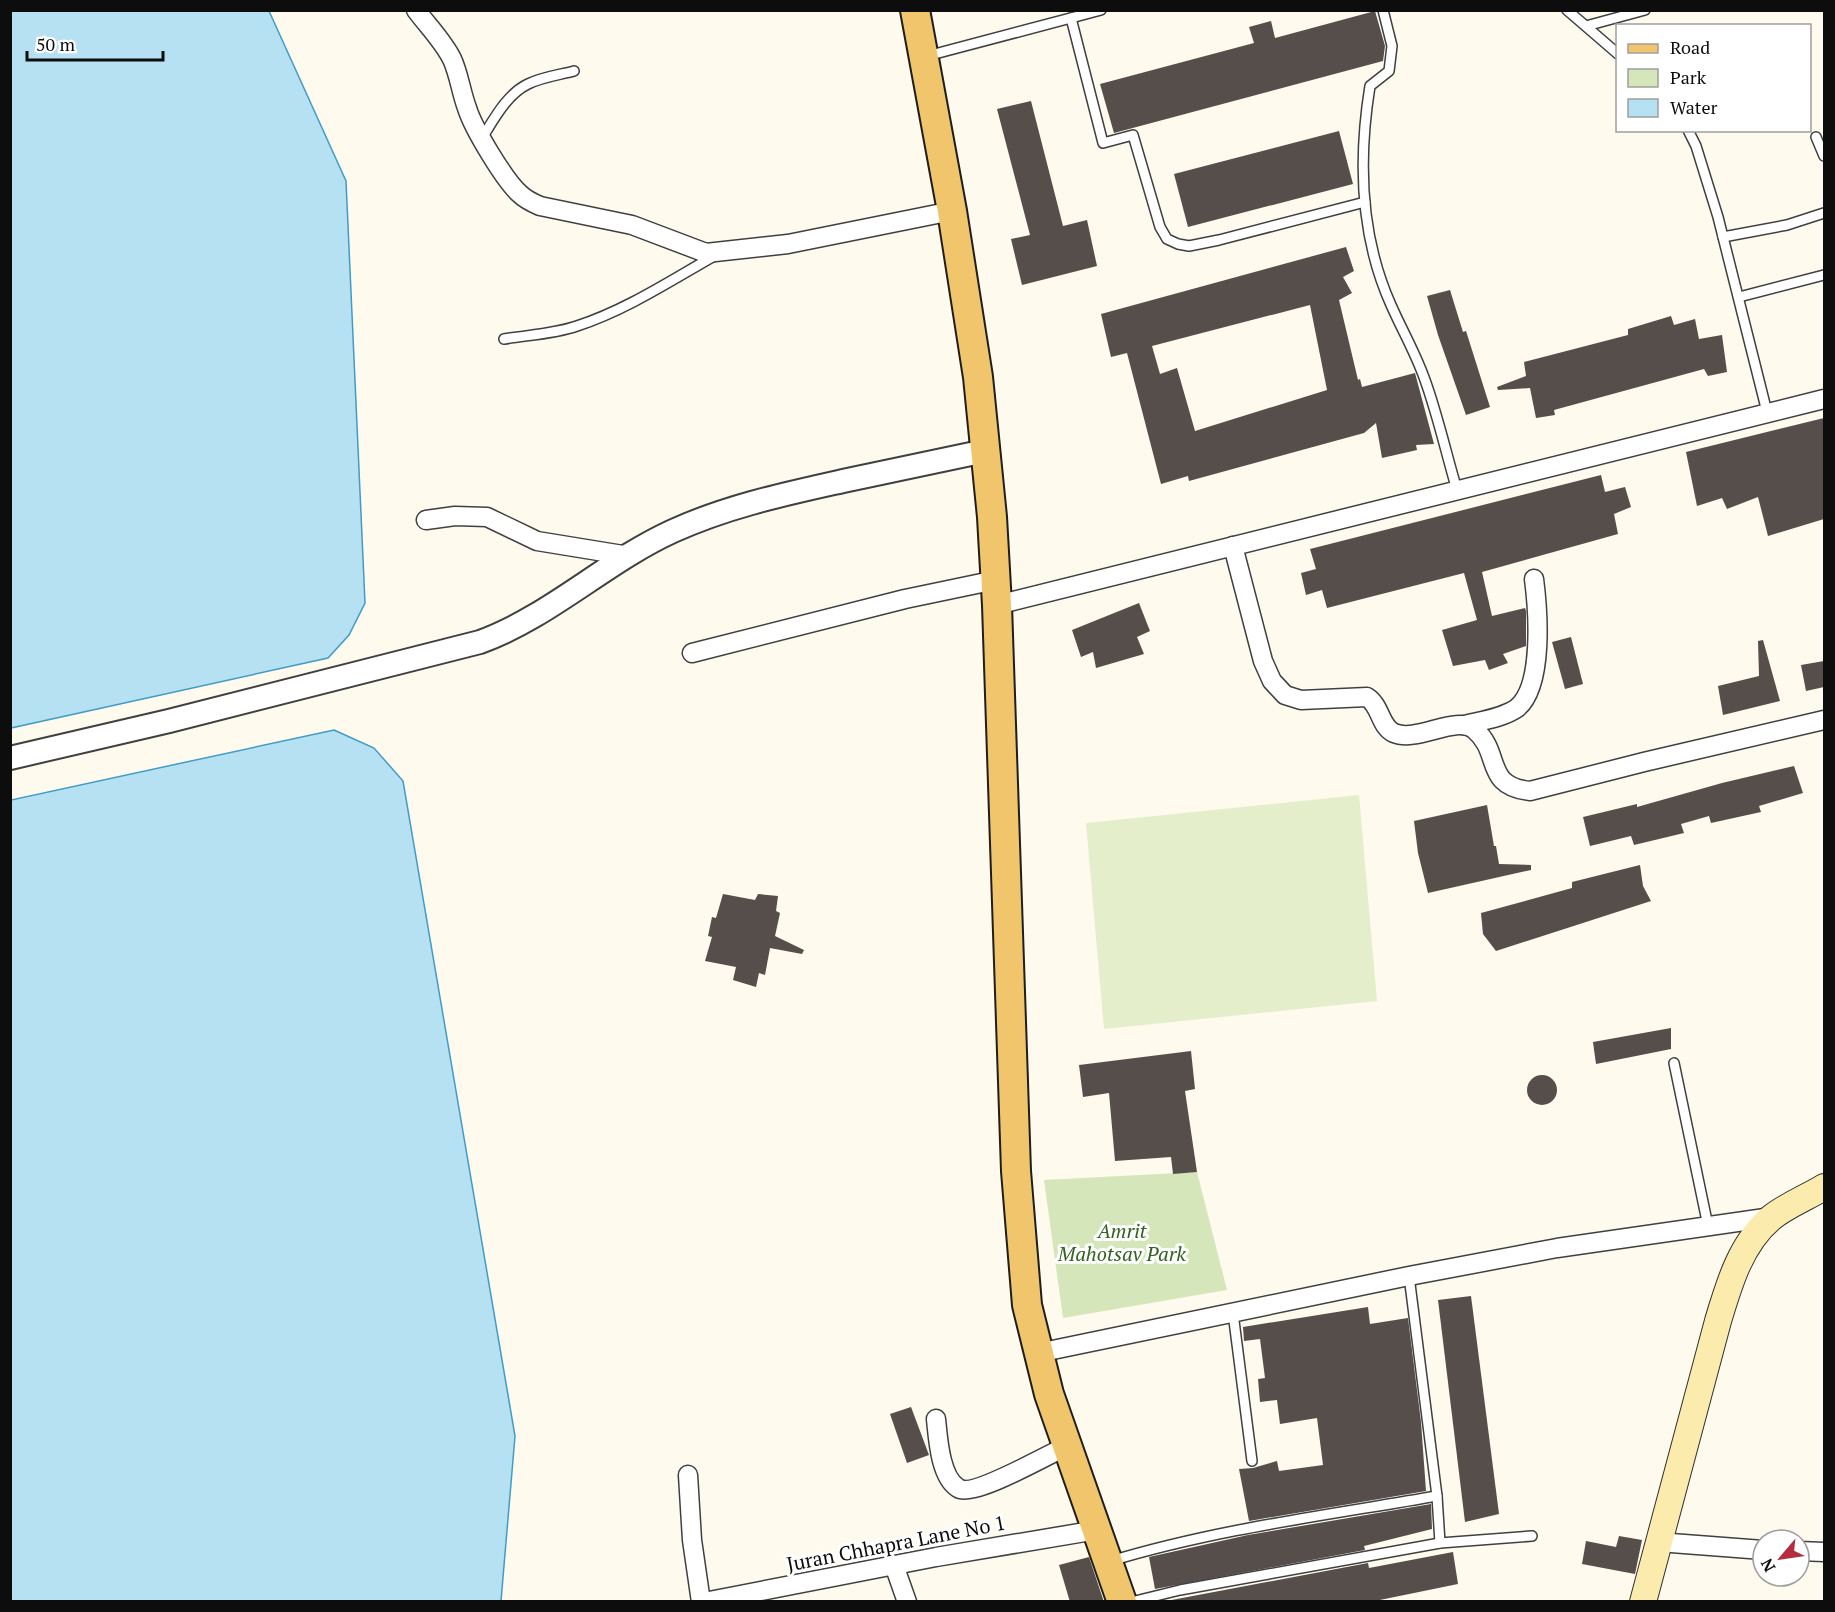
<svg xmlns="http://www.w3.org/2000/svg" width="1835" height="1612" font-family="'PT Serif',serif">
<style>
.green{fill:#d5e7ba}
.pitch{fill:#e5eecb}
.water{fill:#b6e1f3;stroke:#409cc6;stroke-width:1.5}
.building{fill:#554e4a;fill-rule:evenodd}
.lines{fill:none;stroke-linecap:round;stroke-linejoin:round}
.service-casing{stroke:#404040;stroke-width:12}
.minor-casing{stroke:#404040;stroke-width:21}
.tertiary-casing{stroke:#404040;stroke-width:26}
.secondary-casing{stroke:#2f2f2f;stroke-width:28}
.primary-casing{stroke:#1e1e1e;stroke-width:32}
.service{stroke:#fff;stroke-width:9}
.minor{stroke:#fff;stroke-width:18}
.tertiary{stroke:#fff;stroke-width:22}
.secondary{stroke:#fbebad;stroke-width:26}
.primary{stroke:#f1c56b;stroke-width:28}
.labels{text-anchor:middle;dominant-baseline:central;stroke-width:6;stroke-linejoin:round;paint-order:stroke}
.park-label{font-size:20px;font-style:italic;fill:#346221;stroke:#fff}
.street-label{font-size:20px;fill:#0d0d0d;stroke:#fff}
</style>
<rect width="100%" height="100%" fill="#fefaee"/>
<!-- green -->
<polygon class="green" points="1197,1172 1227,1290 1063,1318 1044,1180"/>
<!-- pitch -->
<polygon class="pitch" points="1359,795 1377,1001 1104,1029 1086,823"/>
<!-- water -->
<g class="water">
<polygon points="10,11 269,11 346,181 365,603 349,635 328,658 11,728"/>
<polygon points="334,730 374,748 403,781 515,1436 501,1601 11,1601 11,800"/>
</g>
<!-- building -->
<g class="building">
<polygon points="1375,11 1385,46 1383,61 1114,133 1100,84 1254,43 1249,27 1271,21 1275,38"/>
<polygon points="1031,101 1063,226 1087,220 1097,266 1022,285 1011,239 1030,235 997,109"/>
<polygon points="1339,131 1353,184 1188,227 1174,174"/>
<path d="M1346,247L1354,271L1343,277L1352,293L1339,300L1358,380L1360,379L1362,387L1415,373L1434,444L1416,445L1417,450L1382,458L1376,423L1364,433L1189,481L1188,476L1161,484L1127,353L1111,357L1101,314ZM1310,305L1327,390L1195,431L1177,368L1160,374L1152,346Z"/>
<polygon points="1450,290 1463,332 1466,331 1490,407 1466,415 1438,335 1427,296"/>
<polygon points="1671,316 1674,325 1695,319 1699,339 1722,335 1727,372 1708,376 1704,369 1554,410 1555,415 1536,418 1530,388 1498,390 1497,387 1526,376 1524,362 1628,335 1628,329"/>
<polygon points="1824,418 1824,519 1768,536 1758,497 1727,509 1722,498 1697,506 1686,452"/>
<polygon points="1601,475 1605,492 1625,487 1631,507 1614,514 1618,534 1482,572 1492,616 1525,608 1526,611 1526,646 1503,654 1508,663 1489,670 1485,660 1453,666 1442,630 1477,620 1464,573 1327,608 1322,590 1306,595 1301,573 1316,569 1310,549"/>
<polygon points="1139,603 1150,631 1137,637 1144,654 1096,668 1093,652 1081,657 1072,630"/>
<polygon points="1571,637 1583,684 1565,689 1552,642"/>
<polygon points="1763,640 1780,701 1723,715 1718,686 1759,676 1758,641"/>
<polygon points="1824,661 1824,687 1806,691 1801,665"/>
<polygon points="1794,766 1803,793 1759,806 1761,812 1711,823 1709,816 1681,824 1684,833 1634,845 1631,836 1590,846 1583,817 1637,804 1637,807 1722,783"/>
<polygon points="1487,805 1494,846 1496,846 1499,864 1531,865 1531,870 1428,893 1418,853 1414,821"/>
<polygon points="1640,865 1643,886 1651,901 1496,951 1483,934 1481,913 1572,888 1572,882"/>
<polygon points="723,894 755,900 758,894 778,896 776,911 780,913 775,936 804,950 802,954 770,948 765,975 759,973 756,987 733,980 736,967 705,961 712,937 708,936 712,917 716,918"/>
<polygon points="1671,1028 1671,1049 1596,1064 1593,1042"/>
<polygon points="1191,1051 1195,1089 1185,1091 1197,1172 1173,1174 1171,1157 1115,1161 1109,1093 1083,1097 1079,1065"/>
<circle cx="1542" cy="1090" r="15"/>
<polygon points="1471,1296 1499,1514 1465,1522 1438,1300"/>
<polygon points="1368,1307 1370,1324 1408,1318 1421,1422 1426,1491 1249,1521 1239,1469 1253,1468 1277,1461 1279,1471 1323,1465 1317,1418 1280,1424 1277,1400 1260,1402 1258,1379 1265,1378 1260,1339 1244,1341 1243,1327"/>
<polygon points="911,1407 929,1455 907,1463 890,1414"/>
<polygon points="1431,1504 1432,1529 1364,1546 1365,1550 1155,1589 1149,1557 1248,1535"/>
<polygon points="1619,1536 1642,1540 1635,1574 1582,1564 1586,1541 1616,1547"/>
<polygon points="1453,1552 1458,1584 1370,1602 1161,1602 1368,1563 1369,1568"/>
<polygon points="1089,1557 1104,1602 1070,1602 1059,1565"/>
</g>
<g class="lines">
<!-- service casing -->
<g class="service-casing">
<g id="service">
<path d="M1383,10L1392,46L1389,71L1370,86C1358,160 1360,236 1391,305C1402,330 1416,354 1425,380C1438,416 1446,453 1457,490"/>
<polyline points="1567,10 1618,54"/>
<polyline points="1071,18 1103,143 1133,135 1160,227 1167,239 1178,244 1189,246 1219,240 1365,202"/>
<polyline points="1586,26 1645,10"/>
<polyline points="927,56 1101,10"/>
<polyline points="1688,130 1696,146 1718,217 1767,412"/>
<polyline points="1816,137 1824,156"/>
<path d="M482,138C494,119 507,94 528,84C542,77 559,75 574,71"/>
<polyline points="1723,237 1787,225 1824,213"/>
<polyline points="1739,297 1824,275"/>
<path d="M504,339C528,335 554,334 577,326C626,310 670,281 714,256"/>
<polyline points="1674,1063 1708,1226"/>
<polyline points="1409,1276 1437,1496 1440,1543"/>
<polyline points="1233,1313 1252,1461"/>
<path d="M1111,1561C1217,1529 1328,1515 1437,1496"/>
<polyline points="1131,1602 1180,1590 1440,1543 1532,1536"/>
</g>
</g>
<!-- minor casing -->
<g class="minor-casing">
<g id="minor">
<path d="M416,10C428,26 443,41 452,59C459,74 461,92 467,108C473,128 505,181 520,194C526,200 533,203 540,206L632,225L706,253L788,244L952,211"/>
<polyline points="426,520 455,516 487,517 537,541 629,556"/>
<path d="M1233,546L1263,661L1272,681L1285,695L1301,700L1367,697C1381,706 1380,727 1394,733C1418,743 1456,714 1475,730C1502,753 1483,786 1530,791L1644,762L1824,720"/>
<polyline points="997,605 1824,399"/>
<polyline points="692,653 905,599 996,580"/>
<path d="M1464,725C1480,721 1503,718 1517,708C1544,686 1538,610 1534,579"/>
<polyline points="1038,1353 1409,1276 1557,1248 1772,1217"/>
<path d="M936,1419C938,1438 940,1477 958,1488C973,1498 1049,1454 1067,1446"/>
<polyline points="688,1475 692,1540 701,1602"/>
<polyline points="1658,1542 1763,1550"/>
<polyline points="1799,1551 1824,1552"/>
<polyline points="894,1565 907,1602"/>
<polyline points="704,1602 936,1557 1097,1530"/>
</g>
</g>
<!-- tertiary casing -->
<g class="tertiary-casing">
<path id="tertiary" d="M10,758L169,721L480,642C551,616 605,562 673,531C728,506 785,494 843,481C890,471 938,461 985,451"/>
</g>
<!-- secondary casing -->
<g class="secondary-casing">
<path id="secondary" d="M1643,1602L1718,1321C1729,1284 1741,1243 1771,1218C1787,1205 1808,1197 1824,1187"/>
</g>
<!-- primary casing -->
<g class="primary-casing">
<polyline id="primary" points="915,10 952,211 978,377 992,517 997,605 1016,1171 1027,1305 1049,1394 1122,1602"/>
</g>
<!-- service -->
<use href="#service" class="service"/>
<!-- minor -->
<use href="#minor" class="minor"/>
<!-- tertiary -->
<use href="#tertiary" class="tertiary"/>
<!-- secondary -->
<use href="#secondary" class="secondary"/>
<!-- primary -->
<use href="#primary" class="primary"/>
</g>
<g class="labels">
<!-- park labels -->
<g class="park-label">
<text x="1122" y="1230">Amrit<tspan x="1122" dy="23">Mahotsav Park</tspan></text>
</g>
<!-- street labels -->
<g class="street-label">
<text transform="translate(896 1543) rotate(-11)">Juran Chhapra Lane No 1</text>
</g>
</g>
<!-- border -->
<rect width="1835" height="1612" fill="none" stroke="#0d0d0d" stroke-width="24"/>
<!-- legend -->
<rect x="1616" y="24" width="195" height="108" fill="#ffffff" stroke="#9e9e9e" stroke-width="1.5"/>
<rect x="1628" y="44" width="30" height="9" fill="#f1c56b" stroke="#9e9e9e" stroke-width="1.5"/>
<text x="1670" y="54" font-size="18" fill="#0d0d0d">Road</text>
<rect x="1628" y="69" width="30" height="18" fill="#d5e7ba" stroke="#9e9e9e" stroke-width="1.5"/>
<text x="1670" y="84" font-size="18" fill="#0d0d0d">Park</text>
<rect x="1628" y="99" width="30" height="18" fill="#b6e1f3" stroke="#9e9e9e" stroke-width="1.5"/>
<text x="1670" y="114" font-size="18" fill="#0d0d0d">Water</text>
<!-- north arrow -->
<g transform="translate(1781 1558) rotate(241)"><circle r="28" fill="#ffffff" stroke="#9e9e9e" stroke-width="1.5"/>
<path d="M0-4.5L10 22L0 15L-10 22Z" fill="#b62c3f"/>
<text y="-9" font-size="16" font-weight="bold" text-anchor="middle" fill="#0d0d0d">N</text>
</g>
<!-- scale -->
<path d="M27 51v9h136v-9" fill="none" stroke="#0d0d0d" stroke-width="3"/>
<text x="36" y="51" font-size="18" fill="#0d0d0d" stroke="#ffffff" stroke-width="4.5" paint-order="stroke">50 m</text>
</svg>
